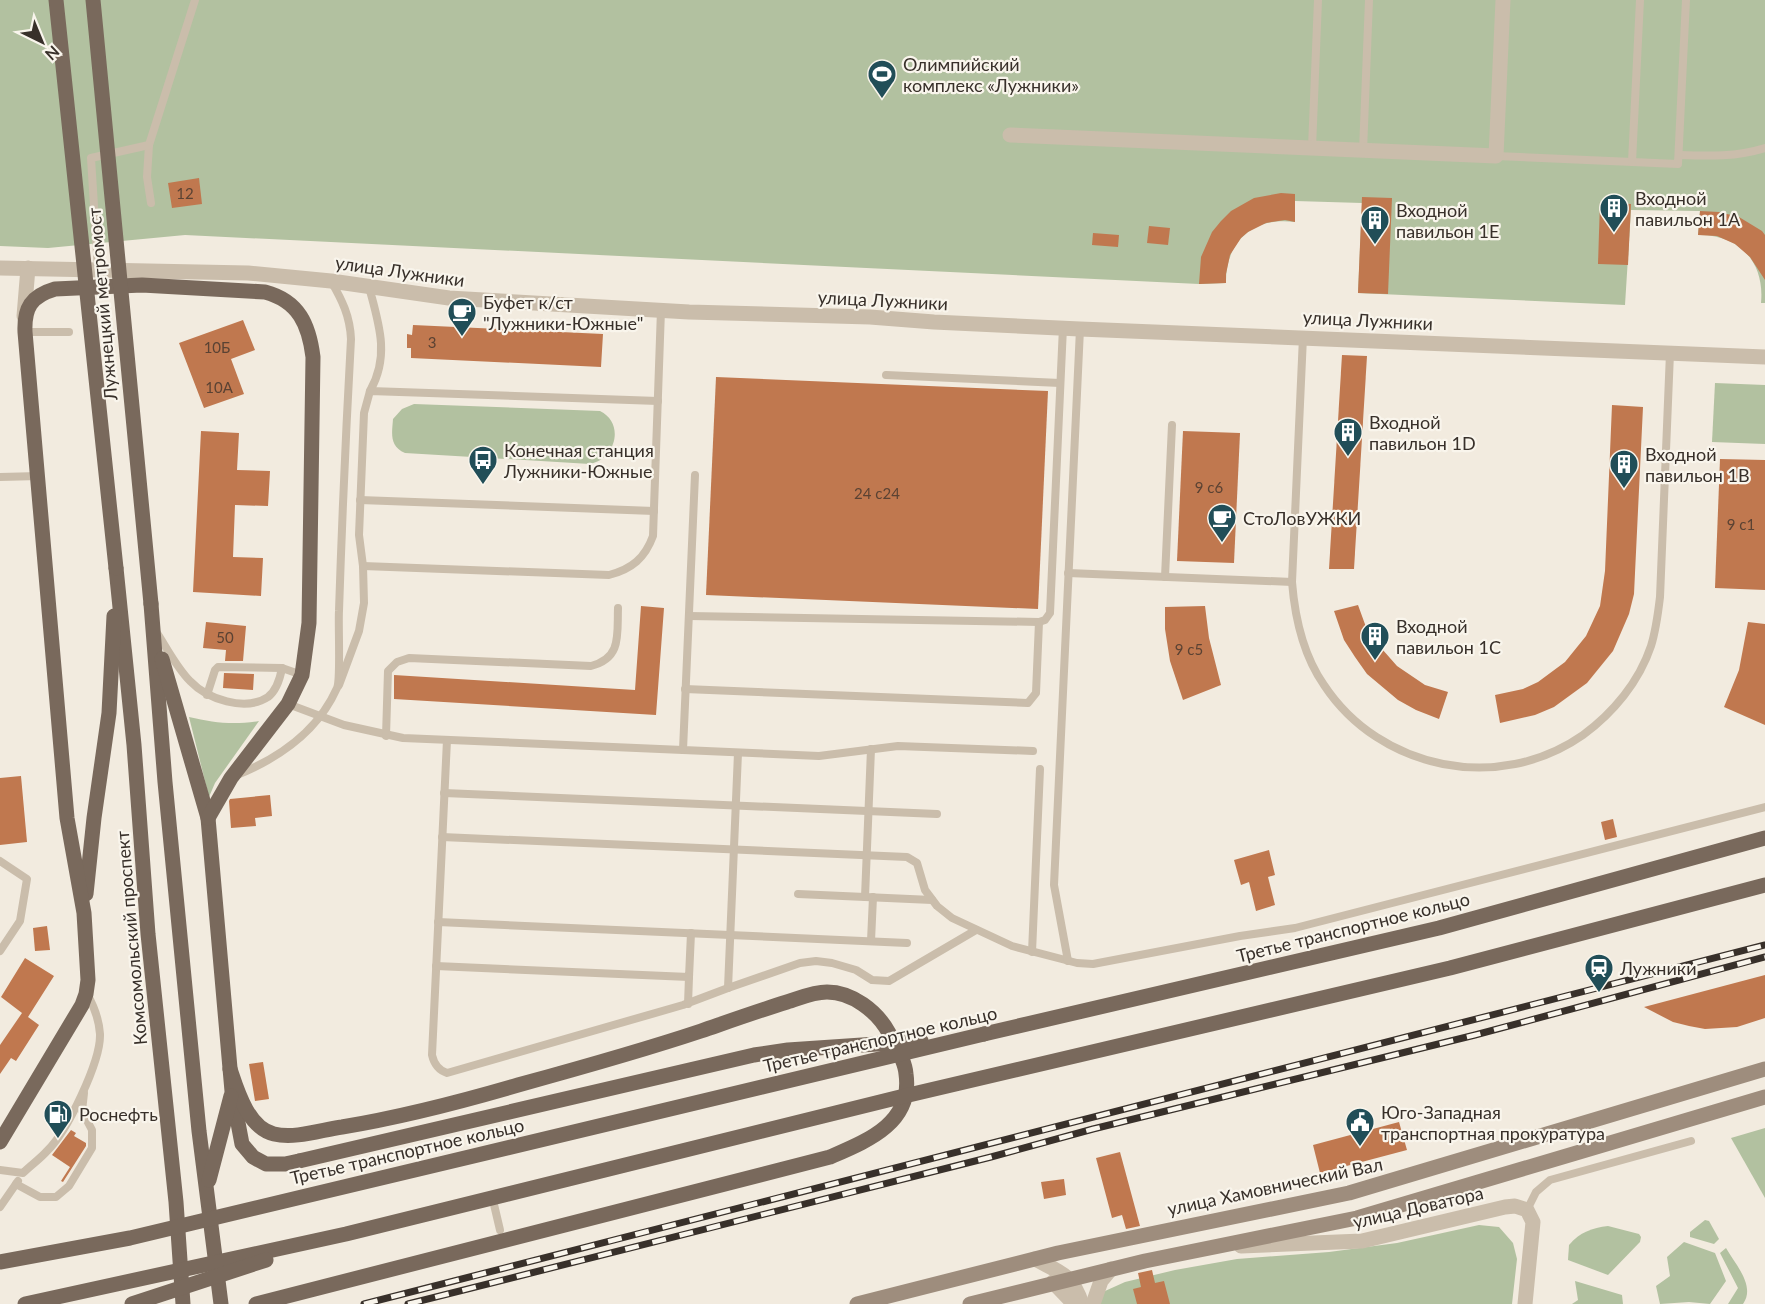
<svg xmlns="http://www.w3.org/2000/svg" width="1765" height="1304" font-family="Lato,sans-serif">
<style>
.green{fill:#b2c1a0}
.building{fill:#c0784f}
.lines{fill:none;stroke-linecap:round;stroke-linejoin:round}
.service{stroke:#cabdab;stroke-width:8}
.minor{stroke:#cabdab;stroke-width:15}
.tertiary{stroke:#cabdab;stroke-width:15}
.secondary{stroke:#9e8d7d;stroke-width:15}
.primary{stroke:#79695c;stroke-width:15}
.rail-casing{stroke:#38302a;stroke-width:7}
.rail{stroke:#f9f5ec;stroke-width:4.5;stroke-dasharray:14;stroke-linecap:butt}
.primary-bridge{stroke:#79695c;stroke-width:15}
.labels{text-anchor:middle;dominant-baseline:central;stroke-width:4.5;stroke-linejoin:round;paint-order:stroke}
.number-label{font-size:15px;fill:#5a4233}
.poi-label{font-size:18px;fill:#38302a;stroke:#f9f5ec;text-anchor:start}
.street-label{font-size:18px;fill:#38302a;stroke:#f9f5ec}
</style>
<rect width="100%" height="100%" fill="#f2ebdf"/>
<!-- green -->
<g class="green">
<path d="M0,0H1765V303H1761C1765,262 1739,234 1698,235L1700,211L1631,210L1625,305L1358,293L1362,203L1295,201V222C1254,216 1225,242 1226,283L1199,284L185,235L48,248L0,246Z"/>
<polygon points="1715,383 1765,385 1765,444 1712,442"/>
<path d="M414,404L600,411C625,423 616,459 590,464L405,453C389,446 392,433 393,419L402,409Z"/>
<path d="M189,717C214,723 234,725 259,721L215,783L209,797Z"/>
<polygon points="1765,1128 1765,1198 1731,1138"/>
<polygon points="1705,1220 1709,1221 1719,1239 1714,1244 1690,1237 1690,1232"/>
<polygon points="1479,1225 1499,1227 1513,1243 1517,1259 1512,1304 1097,1304 1105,1291 1125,1282 1175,1270 1237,1259 1329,1252 1397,1243"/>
<path d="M1608,1226L1639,1234L1641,1237L1640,1242L1608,1275L1568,1260L1569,1245C1580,1232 1592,1228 1608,1226Z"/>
<polygon points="1684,1242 1715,1253 1726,1281 1710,1304 1689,1302 1660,1304 1656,1286 1670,1276 1667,1257"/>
<path d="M1726,1248C1735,1264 1756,1286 1743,1304H1728L1738,1288L1720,1253Z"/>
<polygon points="1575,1281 1622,1295 1623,1304 1572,1304 1578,1300"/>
</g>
<!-- building -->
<g class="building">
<polygon points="199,178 202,204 172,208 168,183"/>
<polygon points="1281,193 1295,194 1295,222 1285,220 1266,223 1248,232 1241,238 1230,255 1226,274 1226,283 1199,284 1201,257 1212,232 1221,221 1231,211 1254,198"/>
<polygon points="1362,197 1392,198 1388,294 1358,293"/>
<polygon points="1600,202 1631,204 1628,265 1598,264"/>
<polygon points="1700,211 1719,212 1739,217 1762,231 1765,235 1765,280 1750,257 1735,244 1717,236 1698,235"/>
<polygon points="1149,226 1170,228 1168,245 1147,243"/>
<polygon points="1093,233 1119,235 1118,247 1092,245"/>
<polygon points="243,320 255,350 231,359 244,394 204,408 179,343"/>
<polygon points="413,325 603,334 601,367 411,358 411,348 407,348 407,334 412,335"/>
<polygon points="1342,355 1367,356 1354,569 1329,569"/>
<polygon points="716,377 1048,391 1038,609 706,595"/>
<polygon points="1612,405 1643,407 1635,573 1634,594 1629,614 1613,651 1587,683 1554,707 1535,715 1500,723 1495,695 1523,689 1538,682 1565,662 1586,636 1600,606 1605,571"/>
<polygon points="201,431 239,433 237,470 270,471 268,506 235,505 233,557 263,558 261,596 193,592"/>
<polygon points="1183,431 1240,433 1234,563 1177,561"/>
<polygon points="1720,459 1765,460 1765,590 1715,588"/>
<polygon points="1358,605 1366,627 1375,641 1397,666 1425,685 1448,692 1439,719 1416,710 1398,700 1367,674 1355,657 1344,640 1334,611"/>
<polygon points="641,606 664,608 656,715 394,699 394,675 635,690"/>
<polygon points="1205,606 1209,638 1221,685 1183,700 1170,661 1165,629 1165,607"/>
<polygon points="206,622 246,626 243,661 225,661 226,650 203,648"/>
<polygon points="1748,622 1765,624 1765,725 1724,707 1739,670"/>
<polygon points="224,673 254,674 253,690 223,688"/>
<polygon points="21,776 27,842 0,845 0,778"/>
<polygon points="270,795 272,816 255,818 256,826 231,828 229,801 230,799"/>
<polygon points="1613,819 1617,837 1605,840 1601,822"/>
<polygon points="1269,850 1275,875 1268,877 1275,905 1256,911 1249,882 1241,885 1234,860"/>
<polygon points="47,926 50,950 35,951 33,928"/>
<polygon points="25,958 54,976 28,1017 39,1025 16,1061 11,1058 0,1074 0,1045 22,1013 1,997"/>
<polygon points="1765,975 1765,1018 1737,1027 1705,1029 1689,1026 1673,1022 1644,1007"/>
<polygon points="263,1062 269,1099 255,1101 249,1064"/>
<polygon points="1399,1122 1407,1150 1320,1173 1313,1145"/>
<polygon points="71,1130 76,1133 74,1136 86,1143 86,1146 63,1182 61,1181 70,1167 52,1155"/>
<polygon points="1120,1152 1140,1226 1126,1229 1122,1215 1112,1218 1096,1158"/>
<polygon points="1064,1179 1066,1195 1044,1199 1041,1182"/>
<polygon points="1152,1270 1155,1283 1164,1281 1170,1304 1137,1304 1133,1289 1141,1287 1138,1273"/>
</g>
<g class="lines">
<!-- service -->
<g class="service">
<polyline points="1312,148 1318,0"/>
<polyline points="1363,151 1369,0"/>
<path d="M1679,155C1709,156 1736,157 1765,148"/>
<polyline points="1496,156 1678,164 1686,0"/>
<polyline points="1632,162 1640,0"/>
<polyline points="151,203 147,177 149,145 195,0"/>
<polyline points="98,269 91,158 149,145"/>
<path d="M369,287C379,324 390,356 370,391"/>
<polyline points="25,332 69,332"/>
<path d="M1303,337L1292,582C1295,619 1303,655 1324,685C1380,770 1499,794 1583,735C1613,713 1639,682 1651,646C1656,630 1658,614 1660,597L1670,353"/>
<polyline points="886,375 1060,383"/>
<polyline points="695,475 683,750 819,756 898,746 1033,751"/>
<polyline points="0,477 39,476"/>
<polyline points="360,500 654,511"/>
<path d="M363,566L609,575C632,569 645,558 653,536L661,310"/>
<polyline points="1068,573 1292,582"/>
<polyline points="1165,577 1172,425"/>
<polyline points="689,616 1039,622 1045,620 1050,613 1063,327"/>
<path d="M155,630C166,646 176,667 190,681C207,699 245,712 268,697C277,690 280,679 282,668"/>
<polyline points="339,685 359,631 364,603 363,566 359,535 364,413 370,391 658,401"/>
<polyline points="685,689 1028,703 1036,693 1039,622"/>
<polyline points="207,695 215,670 218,667 282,668 302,675"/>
<polyline points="288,704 344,725 403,738 683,750"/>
<path d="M386,736L388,671L397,662L409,658L591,666C622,658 617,635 618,608"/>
<path d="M447,740L432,1055C434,1064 438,1070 447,1073L683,1005L728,988L800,963L816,961L832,963L856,970L872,980L889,981L976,930"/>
<path d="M237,775C279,758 318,731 337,688C341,680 338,625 339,611C342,520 346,429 351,339C350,316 342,300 331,281"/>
<polyline points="444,793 937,814"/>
<polyline points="442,837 907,857 917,863 925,890 937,906 952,918 1012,946 1077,963 1093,964 1240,936 1295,928 1765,807"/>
<polyline points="0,861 27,879 20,921 0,951"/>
<polyline points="798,894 932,900"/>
<polyline points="865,897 871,749"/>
<polyline points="438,922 907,943"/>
<polyline points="871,941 873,897"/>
<polyline points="1032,952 1040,769"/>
<polyline points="1068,961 1054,885 1080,329"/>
<polyline points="436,966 689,977 691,933"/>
<polyline points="728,988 738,753"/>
<polyline points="688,1004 689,977"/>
<path d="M0,1170L23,1173C31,1165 40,1159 47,1151C67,1132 101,1061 100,1034C99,1020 94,1006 87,994"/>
<polyline points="16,1184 40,1197 56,1197 69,1186 92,1148 92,1130 82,1111 84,1093"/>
<polyline points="492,1196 500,1230"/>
<polyline points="0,1207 18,1181"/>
<polyline points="1527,1210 1536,1192 1550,1180 1691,1141"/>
</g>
<!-- minor -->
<g class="minor">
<polyline points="1010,135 1496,156 1503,0"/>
<polyline points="0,268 248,273 331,281 449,298 689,312 870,317 934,322 1080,329 1765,357"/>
<polyline points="24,316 28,268"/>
</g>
<!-- tertiary -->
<g class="tertiary">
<polyline points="1241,1246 1362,1241 1505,1207 1515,1206 1527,1210 1533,1222 1525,1304"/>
<path d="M1035,1259C1061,1273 1072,1274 1082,1304"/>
<polyline points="1053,1282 1074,1304"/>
<polyline points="1093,1304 1101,1281 1111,1269"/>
</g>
<!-- secondary -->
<g class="secondary">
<polyline points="857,1304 1058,1253 1349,1193 1765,1069"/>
<polyline points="970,1304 1145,1261 1357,1218 1765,1097"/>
</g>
<!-- primary -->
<g class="primary">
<polyline points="116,568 134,745 148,934 176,1202 183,1304"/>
<polyline points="151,604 165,782 199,1131 221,1304"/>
<polyline points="162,659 208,818 232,1091 242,1144 253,1157 266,1164 285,1164 299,1161"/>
<polyline points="86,894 94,818 109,713 114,616"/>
<polyline points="984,1034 1439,928 1765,838"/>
<path d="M230,1069C237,1090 248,1128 274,1134C295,1139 321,1130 342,1127C402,1117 460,1102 518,1085C580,1068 641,1051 701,1031C730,1021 758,1011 787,1002C800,998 813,992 827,992C852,992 877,1011 889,1033C895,1045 905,1060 906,1074C913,1123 867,1141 830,1157L256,1304"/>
<path d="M0,1142L82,1005L86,994L88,980L84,913L67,818L25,332C24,308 31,296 55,289L142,285L265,292C299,301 309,325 313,357L309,623L302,675L288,704L231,778L208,818"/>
<polyline points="209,1180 231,1096"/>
</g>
<!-- rail casing -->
<g class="rail-casing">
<g id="rail">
<polyline points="364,1304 1765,945"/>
<polyline points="408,1304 991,1157 1093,1129 1475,1035 1765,957"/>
</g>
</g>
<!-- rail -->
<use href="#rail" class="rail"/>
<!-- primary-bridge -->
<g class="primary-bridge">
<polyline points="56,0 116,568"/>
<polyline points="93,0 151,604"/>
<polyline points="299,1161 754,1055 788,1050 921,1041"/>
<polyline points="0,1262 130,1238 984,1034"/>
<polyline points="25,1304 346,1234 896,1098 1450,968 1765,885"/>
<polyline points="132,1304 266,1260"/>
</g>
</g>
<!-- icons -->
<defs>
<g id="stadium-pin" transform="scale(1.5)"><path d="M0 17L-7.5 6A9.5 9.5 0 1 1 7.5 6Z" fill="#214e58" stroke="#f9f5ec"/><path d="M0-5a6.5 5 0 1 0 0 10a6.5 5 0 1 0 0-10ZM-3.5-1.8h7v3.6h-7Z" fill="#fff"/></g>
<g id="building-pin" transform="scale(1.5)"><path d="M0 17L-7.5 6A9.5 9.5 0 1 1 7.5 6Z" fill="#214e58" stroke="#f9f5ec"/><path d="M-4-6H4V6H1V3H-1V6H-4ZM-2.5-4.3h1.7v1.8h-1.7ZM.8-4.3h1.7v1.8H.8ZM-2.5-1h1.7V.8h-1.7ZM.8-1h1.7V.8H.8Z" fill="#fff"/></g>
<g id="cafe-pin" transform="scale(1.5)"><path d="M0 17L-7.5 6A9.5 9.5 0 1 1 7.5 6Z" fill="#214e58" stroke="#f9f5ec"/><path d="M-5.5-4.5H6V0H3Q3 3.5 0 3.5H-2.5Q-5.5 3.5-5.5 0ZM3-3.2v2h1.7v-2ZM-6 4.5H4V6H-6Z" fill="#fff"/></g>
<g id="bus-pin" transform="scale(1.5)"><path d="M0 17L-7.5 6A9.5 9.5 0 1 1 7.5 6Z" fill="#214e58" stroke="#f9f5ec"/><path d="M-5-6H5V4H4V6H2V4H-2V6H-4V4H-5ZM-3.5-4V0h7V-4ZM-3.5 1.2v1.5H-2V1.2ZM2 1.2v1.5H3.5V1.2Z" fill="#fff"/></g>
<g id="station-pin" transform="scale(1.5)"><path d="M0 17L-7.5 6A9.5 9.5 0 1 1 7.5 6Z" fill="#214e58" stroke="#f9f5ec"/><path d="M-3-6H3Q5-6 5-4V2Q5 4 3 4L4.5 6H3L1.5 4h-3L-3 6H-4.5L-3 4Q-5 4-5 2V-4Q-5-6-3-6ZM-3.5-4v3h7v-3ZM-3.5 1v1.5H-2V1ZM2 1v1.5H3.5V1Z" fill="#fff"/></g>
<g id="fuel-pin" transform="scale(1.5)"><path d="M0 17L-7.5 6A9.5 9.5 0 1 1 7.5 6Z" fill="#214e58" stroke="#f9f5ec"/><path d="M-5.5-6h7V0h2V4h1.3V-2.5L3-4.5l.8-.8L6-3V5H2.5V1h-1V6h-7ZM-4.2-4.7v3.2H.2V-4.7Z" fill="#fff"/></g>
<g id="civic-pin" transform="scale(1.5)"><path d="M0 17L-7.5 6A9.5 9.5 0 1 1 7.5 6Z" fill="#214e58" stroke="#f9f5ec"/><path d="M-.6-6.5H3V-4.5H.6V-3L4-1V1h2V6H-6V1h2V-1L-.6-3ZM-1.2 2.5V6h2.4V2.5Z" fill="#fff"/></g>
</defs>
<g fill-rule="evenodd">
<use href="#stadium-pin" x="882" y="74"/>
<use href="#building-pin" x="1614" y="208"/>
<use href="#building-pin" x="1375" y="220"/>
<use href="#cafe-pin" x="462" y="312"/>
<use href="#building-pin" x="1348" y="432"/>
<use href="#bus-pin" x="483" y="460"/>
<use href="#building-pin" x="1624" y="464"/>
<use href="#cafe-pin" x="1222" y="518"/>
<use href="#building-pin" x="1375" y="636"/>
<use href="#station-pin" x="1599" y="968"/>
<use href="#fuel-pin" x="58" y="1114"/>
<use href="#civic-pin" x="1360" y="1122"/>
</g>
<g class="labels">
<!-- number labels -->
<g class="number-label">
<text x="185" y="193">12</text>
<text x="432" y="342">3</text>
<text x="217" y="347">10Б</text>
<text x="219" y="387">10А</text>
<text x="1209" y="487">9 с6</text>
<text x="877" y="493">24 с24</text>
<text x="1741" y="524">9 с1</text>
<text x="225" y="637">50</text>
<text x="1189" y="649">9 с5</text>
</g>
<!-- poi labels -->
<g class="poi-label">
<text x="903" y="64">Олимпийский<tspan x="903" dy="21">комплекс «Лужники»</tspan></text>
<text x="1635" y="198">Входной<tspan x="1635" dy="21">павильон 1A</tspan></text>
<text x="1396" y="210">Входной<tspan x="1396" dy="21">павильон 1E</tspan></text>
<text x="483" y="302">Буфет к/ст<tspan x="483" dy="21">"Лужники-Южные"</tspan></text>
<text x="1369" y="422">Входной<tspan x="1369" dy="21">павильон 1D</tspan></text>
<text x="504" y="450">Конечная станция<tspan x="504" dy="21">Лужники-Южные</tspan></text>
<text x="1645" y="454">Входной<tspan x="1645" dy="21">павильон 1B</tspan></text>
<text x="1243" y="518">СтоЛовУЖКИ</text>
<text x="1396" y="626">Входной<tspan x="1396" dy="21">павильон 1C</tspan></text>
<text x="1620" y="968">Лужники</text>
<text x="1381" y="1112">Юго-Западная<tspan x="1381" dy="21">транспортная прокуратура</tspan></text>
<text x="79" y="1114">Роснефть</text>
</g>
<!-- street labels -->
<g class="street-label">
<text transform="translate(400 271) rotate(8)">улица Лужники</text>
<text transform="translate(883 300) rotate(3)">улица Лужники</text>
<text transform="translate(102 304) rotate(-95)">Лужнецкий метромост</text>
<text transform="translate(1368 320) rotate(3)">улица Лужники</text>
<text transform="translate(1353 927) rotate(-14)">Третье транспортное кольцо</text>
<text transform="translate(131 938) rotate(-95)">Комсомольский проспект</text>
<text transform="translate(880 1039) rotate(-13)">Третье транспортное кольцо</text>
<text transform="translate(407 1151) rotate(-13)">Третье транспортное кольцо</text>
<text transform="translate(1275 1186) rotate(-12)">улица Хамовнический Вал</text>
<text transform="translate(1418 1207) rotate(-13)">улица Доватора</text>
</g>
</g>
<!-- north arrow -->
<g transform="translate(42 42) rotate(137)" stroke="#f9f5ec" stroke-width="4.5" paint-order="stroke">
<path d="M0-4.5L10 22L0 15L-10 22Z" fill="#38302a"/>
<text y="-9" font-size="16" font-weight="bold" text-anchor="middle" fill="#38302a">N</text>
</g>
</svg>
